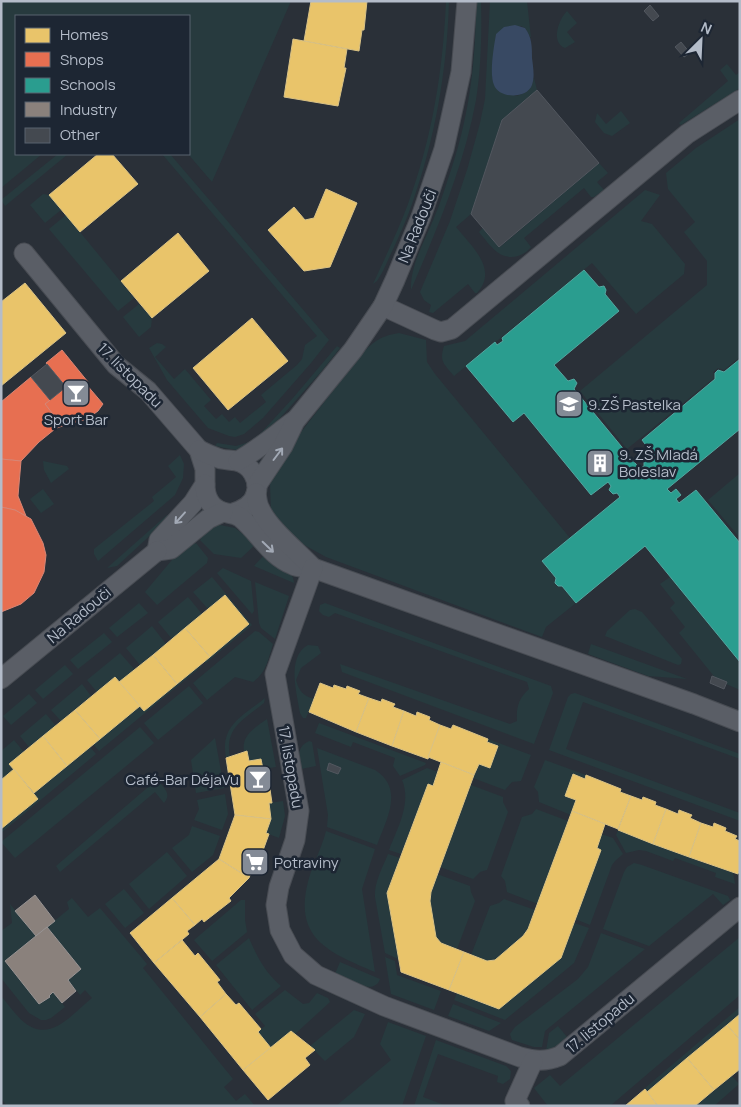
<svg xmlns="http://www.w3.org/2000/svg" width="741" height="1107" font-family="Manrope,sans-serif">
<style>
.green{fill:#273a3e}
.water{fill:#384963}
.homes{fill:#e9c46a;stroke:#d9c286}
.shops{fill:#e76f51;stroke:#d88675}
.schools{fill:#2a9d8f;stroke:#53a6a0}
.industry{fill:#8a817c;stroke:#979393}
.building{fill:#444950;stroke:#52575f}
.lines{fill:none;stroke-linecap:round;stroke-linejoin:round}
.minor-casing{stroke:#484c53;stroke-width:21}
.minor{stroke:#5a5e66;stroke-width:19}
.oneway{stroke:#a2a9b5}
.labels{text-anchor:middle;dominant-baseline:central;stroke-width:5;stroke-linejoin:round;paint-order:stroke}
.street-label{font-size:15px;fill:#b4bcc9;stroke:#1d2633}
.poi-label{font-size:15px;fill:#b4bcc9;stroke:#1d2633;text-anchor:start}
</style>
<rect width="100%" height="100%" fill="#2a3038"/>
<!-- green -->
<g class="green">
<polygon points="1,1 291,1 212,182 188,154 189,16 16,16 16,154 42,154 1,188"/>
<path d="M446,1H449C447,71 435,139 412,204C404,227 393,249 383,271L377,281L373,284C385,258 398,231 408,204C432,138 443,71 446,1Z"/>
<path d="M476,1H481C482,32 481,70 476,100C464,166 437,229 411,290C410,265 425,241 434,218C441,202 446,184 452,167C470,112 476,59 476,1Z"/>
<path d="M490,1H527L531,38L525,28L521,26L496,34L492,78L516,96C527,93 531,90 534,78L537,90L502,120L471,214L456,227C471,246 499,269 477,293H475L468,284L433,313L429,312L431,305L424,300L420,292L450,221L467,170L480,123L485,99Z"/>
<path d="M567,11L577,23L567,32L575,42L565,48C550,42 559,19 567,11Z"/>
<polygon points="727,64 736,75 740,72 740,88 681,125 679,123 728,81 720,70"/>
<polygon points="621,111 630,123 612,136 604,133 595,122 597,113 606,124"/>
<polygon points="740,119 740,357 724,370 718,368 713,372 714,378 627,449 580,391 707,285 707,261 684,232 695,222 668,189 666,173 696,148"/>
<polygon points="58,154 68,154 5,206 1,200"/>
<polygon points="162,154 170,154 329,340 311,363 263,418 244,434 235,437 229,436 208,428 167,380 149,348 157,343 162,344 166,347 155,357 174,379 185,369 211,400 204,406 216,419 222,414 229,422 235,417 240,423 266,402 261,395 297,365 302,359 305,345 317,336"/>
<path d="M599,163L608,173L597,182L604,190L594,197H591L584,188L524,238L531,247C528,251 524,254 518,256C499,261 490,245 479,232L483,228L500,247Z"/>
<path d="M645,190L660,195L641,221L652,224L685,264L684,274L636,314L592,263L454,376C444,364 439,362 444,346L465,341Z"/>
<polygon points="43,194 49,195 61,210 45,223 30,205"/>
<polygon points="66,215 134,298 118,311 49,229"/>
<polygon points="139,304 152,318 151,327 139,337 123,317"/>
<path d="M399,333L426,340L427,362L435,374L570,538L542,561L556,578L555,583L558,586H562L576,603L546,627L542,637L326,557L288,536L271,511L270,484L274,471L281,458L356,361C369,345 378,336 399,333Z"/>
<polygon points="337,346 340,348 321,372 273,426 250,445 236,450 215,446 217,443 236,446 249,442 260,434 293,398"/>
<polygon points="180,455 184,464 183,478 175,495 98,561 94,554 94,549 154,501 152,497 176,477 168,466"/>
<polygon points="43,461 67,466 69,469 51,483 44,470"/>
<polygon points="740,473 740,538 708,500"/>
<polygon points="43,489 54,504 41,513 30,499"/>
<polygon points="167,515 170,517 117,566 107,568"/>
<polygon points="220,525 235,528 256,544 241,558 214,554 200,540 201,539 199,536 214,526"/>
<polygon points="192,542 194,544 196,543 208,558 207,563 157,605 145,592 177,554"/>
<path d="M265,554C275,561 294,570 294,583L254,566Z"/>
<polygon points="223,568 251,581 254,611 252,614 217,573"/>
<polygon points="212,577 252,625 206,663 204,662 249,624 225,595 208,609 193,592"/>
<polygon points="670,577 740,662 740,690 717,680 679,633 685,627 670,608 675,603 660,584"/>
<polygon points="255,582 289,596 275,639 261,628 259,623"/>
<polygon points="188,597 202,614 172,639 158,622"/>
<polygon points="139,603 148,613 117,637 109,628"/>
<path d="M325,603L551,686L553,693L534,744L342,672L340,664L510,724L517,721C516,707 519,698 529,689L527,682L335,613L329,617L323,615L319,611L320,605Z"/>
<polygon points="635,609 642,612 682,659 681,664 678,665 605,636 607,631 630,610"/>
<polygon points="152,626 166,644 140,665 126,648"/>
<path d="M255,631L259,632L273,644C268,659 267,672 253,682L235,677L207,700L193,683Z"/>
<polygon points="104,633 112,642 78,669 70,660"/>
<polygon points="591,644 687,679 648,676 588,654"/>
<path d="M308,645L318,646L321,653L301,668L296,680C299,691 303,696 314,699L306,718H303L300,713C297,693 286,657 308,645Z"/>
<polygon points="120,653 135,670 119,682 115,677 97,692 87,680"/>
<polygon points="65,665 73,674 43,699 35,690"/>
<polygon points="200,665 202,666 99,751 93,744 140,706 144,711"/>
<polygon points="82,684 91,696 61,721 51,710"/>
<polygon points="189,686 203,703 158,740 144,723"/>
<polygon points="575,693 740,754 740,759 583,702 566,749 740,813 740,821 549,750 568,697 571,694"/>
<polygon points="29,694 37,703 11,725 3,716"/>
<path d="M265,698L264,703C244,719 224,728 230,757L226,758C220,725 242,717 265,698Z"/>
<polygon points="46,714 56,726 29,747 20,736"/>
<path d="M267,719L276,767L263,769L261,759L249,761L247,751H244C241,735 256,727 267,719Z"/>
<polygon points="319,723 426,763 425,765 400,776 393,766 395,758 353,742 351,747 315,733"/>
<polygon points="140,727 154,743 15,858 1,842"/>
<polygon points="215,738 224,788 196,793 191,760"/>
<polygon points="488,739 531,755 521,781 512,782 505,790 473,778 479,764 490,768 498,747 487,742"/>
<polygon points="14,740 24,752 14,769 1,780 1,751"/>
<path d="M309,741L312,742L316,766L301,769C299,757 296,747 309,741Z"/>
<polygon points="90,747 96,754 1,833 1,829 38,799 34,793"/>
<path d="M317,748L375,770C405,789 386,820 377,845L327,827L328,815Z"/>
<polygon points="545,760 586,775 585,779 574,774 576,800 571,815 539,802 538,792 534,787"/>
<path d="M427,768L438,772L433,786L428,785L401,854L389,850C397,829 412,803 402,780Z"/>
<path d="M154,782L160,783C166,790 171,795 164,803L155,792L60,872L56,866Z"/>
<polygon points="471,785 503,797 503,802 508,812 487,870 480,872 473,879 440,867"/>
<polygon points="225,794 228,814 222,830 194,820 199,809 197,800"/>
<polygon points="283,801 285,816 279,838 266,833 271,819 269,803"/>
<polygon points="536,809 568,821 538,904 507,892 505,881 501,876 522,817 532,814"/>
<polygon points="192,826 220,836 213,855 192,872 172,848 189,835"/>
<polygon points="618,830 712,866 713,864 733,872 735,884 715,877 716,873 675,858 673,861 646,851 639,850 626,853 616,835"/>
<path d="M326,831L375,849L362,889L375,972C328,952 292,938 309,878C314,862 322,847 326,831Z"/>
<polygon points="601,834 613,838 623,854 615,861 612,865 590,925 575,919 601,850 597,848"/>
<polygon points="167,852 187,876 149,909 129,884"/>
<path d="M388,854L400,858L387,893L398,959L385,953L375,897C374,882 383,867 388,854Z"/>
<polygon points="634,863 642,865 728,896 730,900 723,905 713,894 649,946 603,929 624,872 627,867"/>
<polygon points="437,874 470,886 471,892 475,901 457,949 441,943 436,937 430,901 431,892"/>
<polygon points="124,889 144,913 125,928 105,904"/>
<path d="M72,898L88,917L100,908L147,964L143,968L233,1079L224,1087L236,1101L245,1094L255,1106H7L1,1098V996C9,1005 16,1016 25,1023C51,1043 72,1014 92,998L85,990L80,995L68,980L81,969L47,927L69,909L67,902Z"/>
<polygon points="504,899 535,910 528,929 523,936 495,960 487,961 471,955 490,906 499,903"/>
<polygon points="241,900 245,900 245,920 247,932 212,961 194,940"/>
<polygon points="10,904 36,936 5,962 39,1003 50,998 49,996 53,992 65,1007 51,1018 46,1020 41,1020 29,1013 1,978 1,931 12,923"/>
<polygon points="574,923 589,928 574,963 505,1020 454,1000 457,993"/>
<polygon points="601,933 645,949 545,1031 542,1047 534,1047 512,1040 510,1034 515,1027 578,979 588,967"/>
<polygon points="740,937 740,995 610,1106 548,1106 534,1088 550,1075 560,1086"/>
<path d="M249,938C257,957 265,972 281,986L252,1010L216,965Z"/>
<polygon points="385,957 395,961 397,975 441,991 434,1010 391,994"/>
<path d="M340,962L380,979C374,997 346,979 335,974Z"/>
<polygon points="285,990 303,1004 309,1003 317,993 328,998 330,1002 295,1034 291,1031 271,1048 258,1032 265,1026 255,1014"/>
<polygon points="453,1004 501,1023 489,1031 448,1016"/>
<polygon points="740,1007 740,1014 647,1092 645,1088"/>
<polygon points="354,1010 365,1014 354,1037 325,1061 310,1046"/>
<polygon points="388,1022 426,1036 402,1106 336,1106 391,1060 380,1044"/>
<polygon points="558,1026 567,1037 558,1045 546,1051 549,1033"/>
<polygon points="436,1040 506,1066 511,1071 510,1079 503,1084 497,1082 498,1076 438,1054 423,1097 447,1106 414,1106"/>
<polygon points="732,1076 739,1084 714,1106 700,1106 698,1104"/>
</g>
<!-- water -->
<path class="water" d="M515,25L525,28C532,37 532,47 532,58C533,66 535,77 532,85C527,99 499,99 494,85C489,74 494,46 496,34L504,27Z"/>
<!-- homes -->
<g class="homes">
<polygon points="311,1 367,1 364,30 362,30 359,51 304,41"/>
<polygon points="293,39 347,49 344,68 346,68 338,106 284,97"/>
<polygon points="98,154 112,154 138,184 80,232 49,195"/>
<polygon points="326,189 357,203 330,267 304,271 268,230 294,207 305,220 314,218"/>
<polygon points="178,233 209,271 152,318 121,281"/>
<polygon points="25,283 66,333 1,386 1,302"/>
<polygon points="252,318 288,361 228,410 193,368"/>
<polygon points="225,595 249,624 210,657 185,628"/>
<polygon points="185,628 210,657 177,684 153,655"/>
<polygon points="153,655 177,684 144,711 119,682"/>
<polygon points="115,677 140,706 100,739 75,710"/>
<polygon points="320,683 333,688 334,685 346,689 347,686 360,691 358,694 369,698 356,732 309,712"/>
<polygon points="369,698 381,702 382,699 395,704 393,707 404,711 392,746 356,732"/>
<polygon points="75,710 100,739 67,766 43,736"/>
<polygon points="404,711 416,716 417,712 430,717 429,720 440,725 428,759 392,746"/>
<polygon points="440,725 451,729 453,725 488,739 487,742 498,746 490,768 479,764 474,775 428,757"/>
<polygon points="43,736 67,766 34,793 9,764"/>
<polygon points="247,751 249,761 261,759 263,769 267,769 272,803 269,803 271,819 235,815 226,758"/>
<polygon points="441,762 474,775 431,892 430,901 436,937 441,943 464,952 449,990 401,972 387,893 428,784 433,786"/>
<polygon points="14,769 38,799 1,829 1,780"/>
<polygon points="573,774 585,779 586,775 621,789 620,792 631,796 618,829 572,811 576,800 565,796"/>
<polygon points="631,796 642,800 643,797 656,802 655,805 666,809 653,844 618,830"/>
<polygon points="666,809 678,814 679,810 692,815 690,818 701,823 689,857 653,844"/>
<polygon points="572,811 605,824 597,848 601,850 561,958 499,1009 449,990 464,952 487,961 495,960 523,936 528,929"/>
<polygon points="235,815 271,819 266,833 269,834 257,867 254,865 249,878 219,859"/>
<polygon points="701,823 713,827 714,823 726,828 725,831 737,836 735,839 740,841 740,868 738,874 689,857"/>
<polygon points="219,859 249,878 229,898 231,901 204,922 202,919 195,925 172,898"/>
<polygon points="172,898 195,925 187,931 189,934 154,963 130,933"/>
<polygon points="182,940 195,956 198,953 216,975 220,980 217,982 226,994 200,1017 154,963"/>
<polygon points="226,994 236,1005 239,1003 261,1029 258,1032 271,1048 243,1070 200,1017"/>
<polygon points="740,1014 740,1040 727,1025"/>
<polygon points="727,1025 740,1040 740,1069 714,1090 687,1058"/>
<polygon points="291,1031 315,1050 305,1058 310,1065 268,1100 243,1070"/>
<polygon points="687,1058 714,1090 695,1106 658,1106 647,1092"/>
<polygon points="645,1089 658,1106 625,1106"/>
</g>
<!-- shops -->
<g class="shops">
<polygon points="62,350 88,382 86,384 103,404 98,411 87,419 62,426 45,404 66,387 46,363"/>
<polygon points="31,377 50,400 45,404 62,426 55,429 39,442 21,461 1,459 1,402"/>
<polygon points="1,459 21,461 18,496 26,516 15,510 1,507"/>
<polygon points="1,507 15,510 31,519 43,543 46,555 44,572 34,593 21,604 1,612"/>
</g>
<!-- schools -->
<polygon class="schools" points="584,270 599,287 604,286 606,290 605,294 619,311 554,365 568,381 574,379 577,383 574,389 640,469 644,466 644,461 647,458 651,460 655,457 642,440 715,379 715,373 718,370 724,372 740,359 740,429 667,489 671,493 676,489 681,495 676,499 679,503 696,490 740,543 740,662 645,546 576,603 562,586 558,586 555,583 556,578 542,561 620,497 617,493 613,494 609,490 611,486 608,482 591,495 524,413 513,422 466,366 495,342 497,345 503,341 502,338"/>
<!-- industry -->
<g class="industry">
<polygon points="35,895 55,921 36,936 15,911"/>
<polygon points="47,927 81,969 68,980 76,991 62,1003 53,992 49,996 50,997 39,1004 5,961"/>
</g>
<!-- building -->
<g class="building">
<polygon points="650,5 659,16 653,21 644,11"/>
<polygon points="681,42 690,53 684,57 675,47"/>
<polygon points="537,90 599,163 499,247 471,214 502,120"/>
<polygon points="47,364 66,387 50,400 31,377"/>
<polygon points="712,676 727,682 724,689 710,683"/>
<polygon points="329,763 341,768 338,774 327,770"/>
</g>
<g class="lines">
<!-- minor casing -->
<g class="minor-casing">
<g id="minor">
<polyline points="24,253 116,365 148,391 199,450 205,469 205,484 193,503 159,540 157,551"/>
<polyline points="383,306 435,330 441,332 452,329 687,134 740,100"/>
<path d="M199,450C206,453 213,457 221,459C226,460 231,460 236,461C251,464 260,480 256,494C253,505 243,510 233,513"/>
<path d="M238,461C258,450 275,435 294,421"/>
<path d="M205,484C205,496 210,508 223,512C230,514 235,513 241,518C259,533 270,556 293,565C298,568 307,567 313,568L694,704L740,722"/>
<polyline points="257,485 283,446 295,421 353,350 383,306 395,280 421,217 444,149 461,72 467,1"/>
<path d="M256,493C257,498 257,504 260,509C269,529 297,551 313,568"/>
<polyline points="157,551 171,549 208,519 223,512"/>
<path d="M313,568L275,674L299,811L295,840L279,887L276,905L280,930L293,955L316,975L384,1006L520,1057C535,1061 545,1062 560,1056L740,907"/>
<polyline points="1,679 157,551"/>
<polyline points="520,1106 515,1101 533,1061"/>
</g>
</g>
<!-- minor -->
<use href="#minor" class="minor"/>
</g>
<!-- one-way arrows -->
<defs><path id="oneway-shaft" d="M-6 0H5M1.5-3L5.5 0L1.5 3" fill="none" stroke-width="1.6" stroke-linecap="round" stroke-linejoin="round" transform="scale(1.25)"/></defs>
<g class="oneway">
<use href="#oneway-shaft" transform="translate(278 454) rotate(-53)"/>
<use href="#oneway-shaft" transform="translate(180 518) rotate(132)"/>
<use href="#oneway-shaft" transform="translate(268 547) rotate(44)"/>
</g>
<!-- icons -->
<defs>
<g id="bar-square" transform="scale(1.4375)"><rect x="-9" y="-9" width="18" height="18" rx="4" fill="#848b96" stroke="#1d2633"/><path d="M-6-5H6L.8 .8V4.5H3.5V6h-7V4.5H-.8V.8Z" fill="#fff"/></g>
<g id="school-square" transform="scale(1.4375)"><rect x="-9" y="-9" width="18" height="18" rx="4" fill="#848b96" stroke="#1d2633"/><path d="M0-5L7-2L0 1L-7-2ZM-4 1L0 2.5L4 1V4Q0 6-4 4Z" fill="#fff"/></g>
<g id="building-square" transform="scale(1.4375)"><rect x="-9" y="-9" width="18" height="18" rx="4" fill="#848b96" stroke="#1d2633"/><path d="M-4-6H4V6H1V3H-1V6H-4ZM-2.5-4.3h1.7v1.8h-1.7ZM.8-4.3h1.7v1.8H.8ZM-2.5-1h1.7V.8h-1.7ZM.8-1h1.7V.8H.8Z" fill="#fff"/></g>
<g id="supermarket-square" transform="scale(1.4375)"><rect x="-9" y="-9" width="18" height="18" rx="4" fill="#848b96" stroke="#1d2633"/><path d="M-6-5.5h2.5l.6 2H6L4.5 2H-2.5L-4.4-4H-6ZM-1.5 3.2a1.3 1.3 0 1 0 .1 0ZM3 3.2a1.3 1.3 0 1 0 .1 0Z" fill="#fff"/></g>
</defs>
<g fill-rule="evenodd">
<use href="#bar-square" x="76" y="393"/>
<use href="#school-square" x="569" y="404"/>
<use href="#building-square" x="600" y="463"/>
<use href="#bar-square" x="258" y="779"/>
<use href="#supermarket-square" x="255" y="862"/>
</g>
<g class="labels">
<!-- street labels -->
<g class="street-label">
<text transform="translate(417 226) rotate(-68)">Na Radouči</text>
<text transform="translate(130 375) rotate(45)">17. listopadu</text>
<text transform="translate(79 615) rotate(-40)">Na Radouči</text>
<text transform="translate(291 767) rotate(80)">17. listopadu</text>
<text transform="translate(600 1023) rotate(-40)">17. listopadu</text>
</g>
<!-- poi labels -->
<g class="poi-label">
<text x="588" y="404">9.ZŠ Pastelka</text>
<text x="76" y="419" text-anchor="middle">Sport Bar</text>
<text x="619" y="454">9. ZŠ Mladá<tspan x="619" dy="17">Boleslav</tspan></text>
<text x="239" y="779" text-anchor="end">Café-Bar DéjaVu</text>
<text x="274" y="862">Potraviny</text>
</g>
</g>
<!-- border -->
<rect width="741" height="1107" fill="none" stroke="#b4bcc9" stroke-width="5"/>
<!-- legend -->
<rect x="15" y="15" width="175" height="140" fill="#1d2633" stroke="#59626f"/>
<rect x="25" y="28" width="25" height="15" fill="#e9c46a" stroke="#59626f"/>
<text x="60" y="40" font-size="15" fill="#b4bcc9">Homes</text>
<rect x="25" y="52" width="25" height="15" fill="#e76f51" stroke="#59626f"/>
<text x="60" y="65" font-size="15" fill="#b4bcc9">Shops</text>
<rect x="25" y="78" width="25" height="15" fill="#2a9d8f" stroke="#59626f"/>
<text x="60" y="90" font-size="15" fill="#b4bcc9">Schools</text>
<rect x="25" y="102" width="25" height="15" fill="#8a817c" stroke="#59626f"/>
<text x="60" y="115" font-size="15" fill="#b4bcc9">Industry</text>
<rect x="25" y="128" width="25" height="15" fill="#444950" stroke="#59626f"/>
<text x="60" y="140" font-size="15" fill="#b4bcc9">Other</text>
<!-- north arrow -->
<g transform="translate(701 40) rotate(24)" stroke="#1d2633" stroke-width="4" paint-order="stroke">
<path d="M0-4L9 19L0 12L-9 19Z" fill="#b4bcc9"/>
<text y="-8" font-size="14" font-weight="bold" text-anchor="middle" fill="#b4bcc9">N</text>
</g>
</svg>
